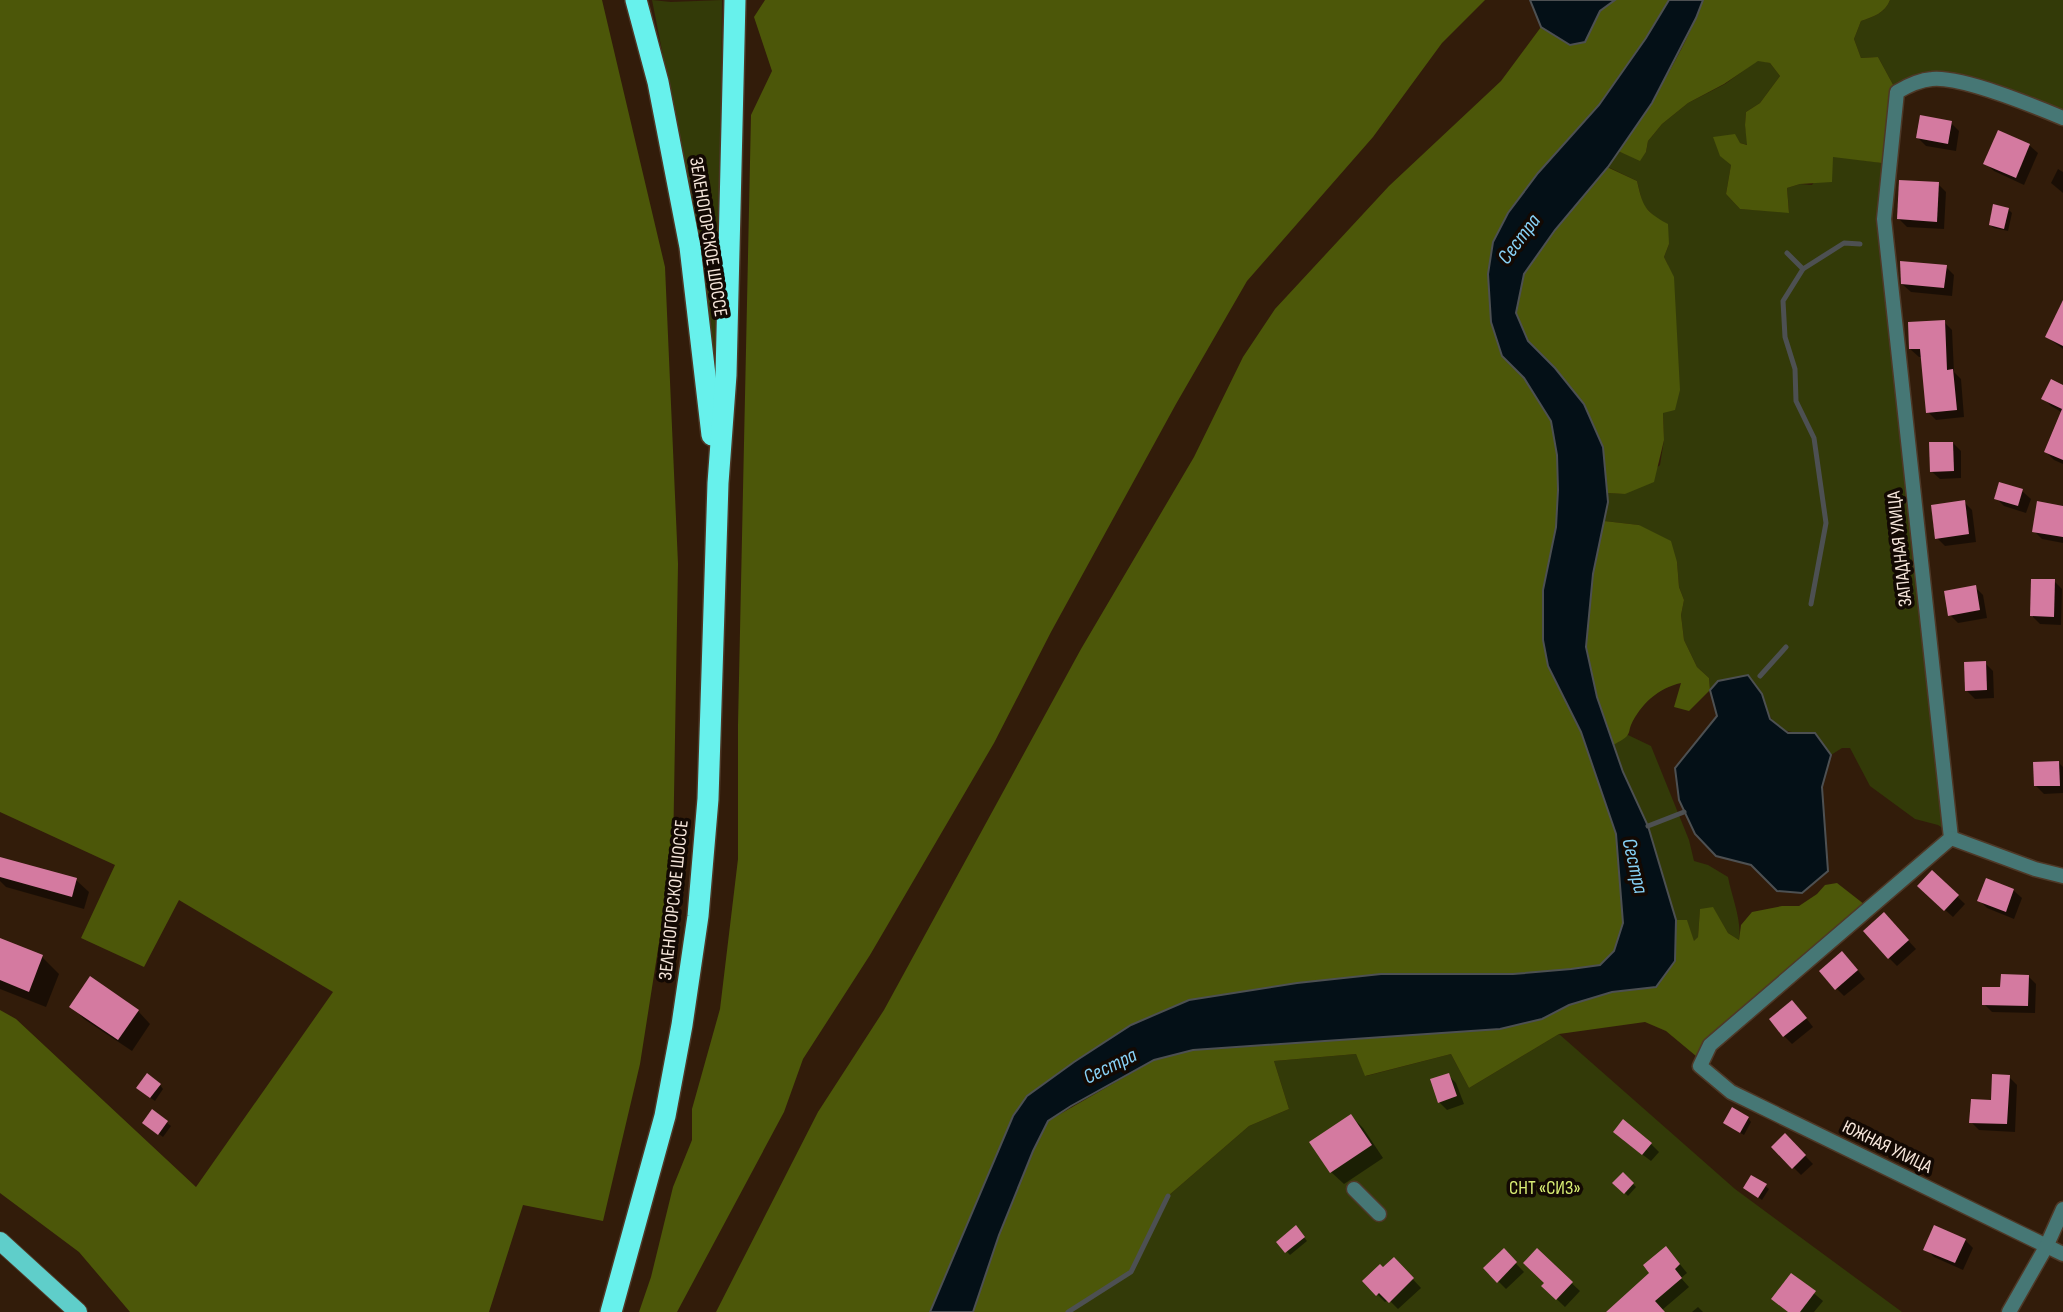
<svg xmlns="http://www.w3.org/2000/svg" width="2063" height="1312" font-family="'Sofia Sans Condensed',sans-serif">
<style>
.green{fill:#333a08}
.forest{fill:#4c5709}
.water{fill:#041017;stroke:#4d5052;stroke-width:2}
.shadow{fill:#0007}
.lines{fill:none;stroke-linecap:round;stroke-linejoin:round}
.stream{stroke:#4d5052;stroke-width:5}
.building{fill:#d47aa0}
.street-casing{stroke:#4e3827;stroke-width:17}
.primary-casing{stroke:#4e3827;stroke-width:20}
.highway-casing{stroke:#4e3827;stroke-width:24}
.street{stroke:#467775;stroke-width:14}
.primary{stroke:#5fceca;stroke-width:18}
.highway{stroke:#67f1ec;stroke-width:21}
.labels{text-anchor:middle;dominant-baseline:central;stroke-width:7;stroke-linejoin:round;paint-order:stroke}
.street-label{font-size:19px;fill:#f7e7dc;stroke:#130903}
.park-label{font-size:19px;fill:#daef75;stroke:#130903}
.water-label{font-size:21px;font-style:italic;fill:#87d1f6;stroke:#130903}
</style>
<rect width="100%" height="100%" fill="#321c0a"/>
<!-- green -->
<g class="green">
<polygon points="652,0 671,2 722,0 719,423 698,233"/>
<path d="M1890,0H2063V118L1956,81L1897,92L1878,57L1861,58L1854,39L1861,21C1873,17 1885,13 1890,0Z"/>
<path d="M1758,60L1770,63L1780,76L1760,103L1746,112L1745,125L1748,145L1740,143L1720,155L1731,165L1726,194L1740,209L1789,212L1787,188L1800,184L1812,185L1833,156L1890,164L1884,219L1950,833L1938,825L1915,819L1870,786L1850,748H1842L1831,755L1815,733C1778,733 1773,730 1762,694L1718,681L1710,690L1709,678L1697,667L1684,640L1681,615L1684,600L1679,587L1677,562L1639,525L1604,521L1608,502L1607,493L1625,494L1660,465L1664,440L1663,413L1668,265L1664,257L1669,244L1656,218L1643,205L1637,181L1608,167L1618,151L1640,160L1646,152L1648,141L1662,124L1688,103L1725,84Z"/>
<path d="M1628,735L1651,746L1689,840L1694,861L1708,865L1728,877C1732,898 1742,920 1739,940L1728,933L1713,908L1700,910L1698,937L1694,942L1687,921L1676,920L1613,745Z"/>
<polygon points="1559,1034 1735,1189 1902,1312 1068,1312 1131,1272 1168,1196 1249,1126 1289,1109 1274,1061 1356,1054 1366,1076 1451,1054 1469,1088"/>
</g>
<!-- forest -->
<g class="forest">
<polygon points="0,0 602,0 665,267 678,564 673,854 640,1064 603,1221 523,1205 489,1312 130,1312 79,1252 0,1193 0,1010 16,1019 196,1187 333,992 179,900 144,967 81,938 115,865 0,812"/>
<polygon points="765,0 1485,0 1442,43 1373,137 1247,281 1176,404 1051,632 994,743 870,955 803,1059 784,1112 677,1312 639,1312 651,1277 673,1187 692,1140 692,1109 720,1009 738,859 738,725 751,115 772,71 754,17"/>
<polygon points="1615,0 1669,0 1646,38 1599,105 1538,173 1502,356 1524,378 1551,421 1557,455 1558,490 1556,527 1543,590 1548,666 1581,732 1616,834 1623,923 1614,951 1600,965 1571,969 1513,974 1381,974 1297,983 1189,1000 1131,1025 1074,1062 975,1207 930,1312 716,1312 818,1112 884,1010 1081,649 1194,457 1243,357 1275,309 1389,186 1501,81 1541,27 1570,45 1585,42 1600,11"/>
<path d="M1703,0H1890C1885,13 1873,17 1861,21L1854,39L1861,58L1878,57L1897,92L1890,164L1833,157L1832,182L1800,184L1787,188L1789,213L1740,209L1726,194L1731,165L1720,156L1713,137L1735,134L1740,143L1747,145L1745,125L1746,112L1760,103L1780,76L1770,63L1758,61L1724,84L1688,103L1662,124L1648,141L1646,152L1640,161L1618,151C1651,104 1683,54 1703,0Z"/>
<path d="M1607,167L1637,181C1643,206 1644,211 1668,224L1669,244L1664,257L1674,277L1680,390L1675,410L1663,413L1664,440L1654,482L1625,494L1607,493L1603,446L1584,404L1555,368L1528,341L1516,313L1524,274L1555,230Z"/>
<path d="M1604,521L1639,525L1671,541L1677,562L1679,587L1684,600L1681,615L1684,640L1697,667L1709,678L1710,690L1689,711L1674,707L1681,683C1658,688 1641,704 1631,725C1629,730 1630,732 1627,736C1624,739 1617,743 1613,745C1603,715 1587,678 1586,646C1585,604 1596,561 1604,521Z"/>
<polygon points="1837,883 1869,908 1702,1061 1666,1031 1645,1022 1559,1034 1469,1088 1451,1054 1365,1076 1356,1054 1274,1061 1289,1109 1249,1126 1168,1196 1131,1272 1068,1312 973,1312 999,1235 1033,1151 1048,1121 1154,1060 1193,1050 1500,1029 1542,1019 1569,1005 1612,992 1656,986 1675,961 1676,920 1687,920 1694,941 1698,937 1700,909 1713,907 1728,933 1739,940 1741,925 1752,912 1782,906 1799,906 1817,894 1825,885"/>
</g>
<!-- water -->
<g class="water">
<polygon points="1530,0 1615,0 1600,11 1585,42 1570,45 1541,27"/>
<polygon points="1669,0 1703,0 1696,18 1652,103 1608,167 1555,230 1524,274 1516,313 1528,341 1555,368 1584,404 1603,447 1608,502 1593,574 1586,647 1597,697 1623,772 1648,826 1676,920 1675,961 1656,987 1612,992 1569,1005 1542,1019 1500,1029 1193,1050 1154,1060 1071,1106 1048,1121 1033,1151 999,1235 973,1312 930,1312 1013,1116 1027,1096 1074,1062 1131,1025 1189,1000 1297,983 1381,974 1513,974 1571,969 1600,965 1614,951 1623,923 1616,834 1581,732 1548,666 1543,640 1543,590 1556,527 1558,490 1557,455 1551,421 1524,378 1502,356 1491,322 1488,274 1493,242 1508,213 1538,173 1599,105 1646,38"/>
<polygon points="1748,675 1762,694 1770,719 1788,733 1815,733 1831,755 1822,787 1828,871 1802,893 1777,891 1751,865 1716,856 1695,834 1679,800 1675,768 1717,716 1710,690 1718,681"/>
</g>
<!-- shadow -->
<g class="shadow">
<polygon points="1951,123 1959,131 1956,151 1926,146 1918,138"/>
<polygon points="2029,145 2038,153 2024,185 1994,171 1985,163"/>
<polygon points="2058,169 2063,172 2063,193 2051,183"/>
<polygon points="1938,184 1946,192 1944,229 1907,227 1899,219"/>
<polygon points="2008,209 2012,213 2008,231 1994,228 1990,225"/>
<polygon points="1946,267 1954,275 1952,296 1911,292 1902,284"/>
<polygon points="2063,313 2063,349 2047,337"/>
<polygon points="1944,322 1952,330 1954,372 1961,379 1964,417 1936,420 1928,412 1923,357 1919,357 1910,349"/>
<polygon points="2063,387 2063,413 2051,406 2043,398"/>
<polygon points="2063,434 2063,464 2054,460 2046,452"/>
<polygon points="1953,443 1961,451 1961,478 1940,479 1931,471"/>
<polygon points="2000,484 2022,491 2031,499 2026,513 2004,506 1996,498"/>
<polygon points="1964,502 1972,510 1976,542 1945,546 1937,538"/>
<polygon points="2063,508 2063,543 2042,539 2034,531"/>
<polygon points="2054,581 2062,589 2061,625 2040,624 2032,616"/>
<polygon points="1975,587 1983,595 1987,618 1958,623 1950,615"/>
<polygon points="1985,663 1993,671 1994,698 1975,699 1967,691"/>
<polygon points="2059,763 2063,767 2063,793 2044,794 2036,786"/>
<polygon points="0,859 76,880 89,892 84,909 6,887 0,881"/>
<polygon points="1932,872 1965,904 1953,917 1927,894"/>
<polygon points="2013,890 2022,898 2014,919 1987,908 1979,900"/>
<polygon points="1892,923 1916,949 1897,966 1889,958"/>
<polygon points="0,940 42,957 59,974 46,1007 0,989"/>
<polygon points="1850,961 1865,979 1844,996 1836,988"/>
<polygon points="2028,976 2036,984 2035,1013 1992,1012 1984,1004"/>
<polygon points="72,1007 138,1011 150,1024 132,1051 84,1019"/>
<polygon points="1800,1010 1813,1027 1792,1044 1784,1036"/>
<polygon points="1448,1075 1456,1083 1464,1104 1447,1110 1439,1102"/>
<polygon points="2009,1077 2017,1085 2015,1132 1979,1130 1971,1122 1992,1102"/>
<polygon points="160,1085 163,1089 155,1101 142,1092"/>
<polygon points="152,1111 171,1126 163,1137 148,1126"/>
<polygon points="1351,1116 1363,1128 1383,1158 1344,1184 1331,1172"/>
<polygon points="1748,1118 1751,1122 1744,1135 1729,1126"/>
<polygon points="1785,1135 1813,1164 1801,1175 1773,1147"/>
<polygon points="1623,1140 1651,1144 1659,1152 1651,1161"/>
<polygon points="1623,1174 1636,1187 1628,1196 1615,1183"/>
<polygon points="1765,1186 1769,1189 1762,1200 1745,1188"/>
<polygon points="1296,1228 1307,1241 1290,1255 1278,1242"/>
<polygon points="1965,1240 1973,1248 1963,1270 1934,1257 1926,1249"/>
<polygon points="1504,1251 1524,1272 1506,1289 1485,1268"/>
<polygon points="1537,1251 1580,1291 1565,1307 1543,1286 1546,1283"/>
<polygon points="1674,1257 1687,1273 1681,1278 1689,1287 1662,1310 1664,1312 1607,1312 1651,1273"/>
<polygon points="1394,1259 1421,1288 1398,1309 1389,1300 1385,1302 1364,1281"/>
<polygon points="1792,1275 1823,1301 1814,1312 1788,1312"/>
<polygon points="1698,1307 1703,1312 1692,1312"/>
</g>
<g class="lines">
<!-- stream -->
<g class="stream">
<polyline points="1787,253 1803,269 1783,301 1785,337 1795,369 1796,401 1814,438 1826,523 1811,604"/>
<polyline points="1803,269 1844,243 1860,244"/>
<polyline points="1760,676 1786,647"/>
<polyline points="1648,826 1684,812"/>
<polyline points="1068,1312 1131,1272 1168,1196"/>
</g>
</g>
<!-- building -->
<g class="building">
<polygon points="1920,115 1952,121 1948,144 1916,138"/>
<polygon points="1998,130 2030,144 2016,178 1983,164"/>
<polygon points="1899,180 1939,182 1937,222 1897,219"/>
<polygon points="1993,204 2009,208 2004,229 1989,225"/>
<polygon points="1900,261 1947,265 1944,288 1901,284"/>
<polygon points="2063,300 2063,346 2045,337"/>
<polygon points="1945,320 1947,370 1953,369 1957,410 1926,413 1920,349 1909,349 1908,322"/>
<polygon points="2051,379 2063,385 2063,460 2044,452 2062,409 2041,399"/>
<polygon points="1929,442 1953,442 1954,471 1930,472"/>
<polygon points="1999,482 2023,489 2018,506 1994,499"/>
<polygon points="1965,500 1969,534 1935,539 1931,505"/>
<polygon points="2037,501 2063,506 2063,537 2032,532"/>
<polygon points="2031,579 2055,579 2054,617 2030,616"/>
<polygon points="1976,585 1980,610 1948,616 1944,591"/>
<polygon points="1986,661 1987,690 1965,691 1964,662"/>
<polygon points="2059,761 2060,786 2034,786 2033,762"/>
<polygon points="0,857 77,878 72,897 0,877"/>
<polygon points="1932,870 1959,895 1944,911 1917,886"/>
<polygon points="1986,878 2014,889 2006,912 1977,901"/>
<polygon points="1884,912 1909,940 1888,959 1863,931"/>
<polygon points="0,938 43,955 29,992 0,980"/>
<polygon points="1842,951 1858,970 1835,990 1819,971"/>
<polygon points="2001,974 2029,975 2028,1006 1982,1005 1982,987 2000,987"/>
<polygon points="90,976 139,1010 118,1040 69,1007"/>
<polygon points="1792,1000 1807,1018 1783,1037 1769,1019"/>
<polygon points="147,1073 161,1084 150,1098 136,1088"/>
<polygon points="1449,1073 1457,1096 1438,1103 1430,1079"/>
<polygon points="1992,1074 2010,1075 2007,1124 1969,1123 1971,1099 1991,1100"/>
<polygon points="1732,1107 1749,1117 1740,1133 1723,1123"/>
<polygon points="152,1109 168,1121 158,1135 142,1123"/>
<polygon points="1351,1114 1372,1145 1330,1173 1309,1142"/>
<polygon points="1623,1119 1652,1143 1642,1155 1613,1132"/>
<polygon points="1785,1133 1806,1155 1792,1169 1771,1147"/>
<polygon points="1623,1172 1634,1183 1624,1194 1612,1183"/>
<polygon points="1751,1175 1767,1184 1758,1198 1743,1188"/>
<polygon points="1296,1225 1305,1237 1285,1253 1276,1242"/>
<polygon points="1934,1225 1966,1239 1955,1263 1923,1250"/>
<polygon points="1666,1246 1680,1264 1675,1269 1682,1278 1655,1301 1665,1312 1606,1312 1649,1273 1643,1265"/>
<polygon points="1504,1248 1517,1262 1497,1283 1483,1268"/>
<polygon points="1537,1248 1573,1282 1556,1300 1541,1286 1544,1283 1523,1263"/>
<polygon points="1394,1257 1414,1278 1389,1303 1379,1293 1376,1296 1362,1281 1380,1264 1383,1267"/>
<polygon points="1791,1273 1816,1291 1800,1312 1788,1312 1771,1299"/>
</g>
<g class="lines">
<!-- street casing -->
<g class="street-casing">
<g id="street">
<path d="M2063,118C2034,106 1962,76 1932,79C1919,80 1907,86 1897,92L1884,219L1951,838L1710,1045L1700,1066L1731,1092L2063,1254"/>
<polyline points="1951,838 2035,869 2063,876"/>
<polyline points="1354,1189 1379,1214"/>
<polyline points="2009,1312 2046,1247 2063,1209"/>
</g>
</g>
<!-- primary casing -->
<g class="primary-casing">
<polyline id="primary" points="0,1241 78,1312"/>
</g>
<!-- highway casing -->
<g class="highway-casing">
<g id="highway">
<polyline points="636,0 658,82 690,247 712,435"/>
<polyline points="611,1312 665,1116 682,1025 698,916 708,799 718,483 726,375 735,0"/>
</g>
</g>
<!-- street -->
<use href="#street" class="street"/>
<!-- primary -->
<use href="#primary" class="primary"/>
<!-- highway -->
<use href="#highway" class="highway"/>
</g>
<g class="labels">
<!-- street labels -->
<g class="street-label">
<text transform="translate(708 237) rotate(81)">ЗЕЛЕНОГОРСКОЕ ШОССЕ</text>
<text transform="translate(1900 549) rotate(-96)">ЗАПАДНАЯ УЛИЦА</text>
<text transform="translate(674 900) rotate(-84)">ЗЕЛЕНОГОРСКОЕ ШОССЕ</text>
<text transform="translate(1887 1147) rotate(26)">ЮЖНАЯ УЛИЦА</text>
</g>
<!-- park labels -->
<g class="park-label">
<text x="1545" y="1188">СНТ «СИЗ»</text>
</g>
<!-- water labels -->
<g class="water-label">
<text transform="translate(1519 239) rotate(-53)">Сестра</text>
<text transform="translate(1635 866) rotate(77)">Сестра</text>
<text transform="translate(1110 1066) rotate(-26)">Сестра</text>
</g>
</g>
</svg>
